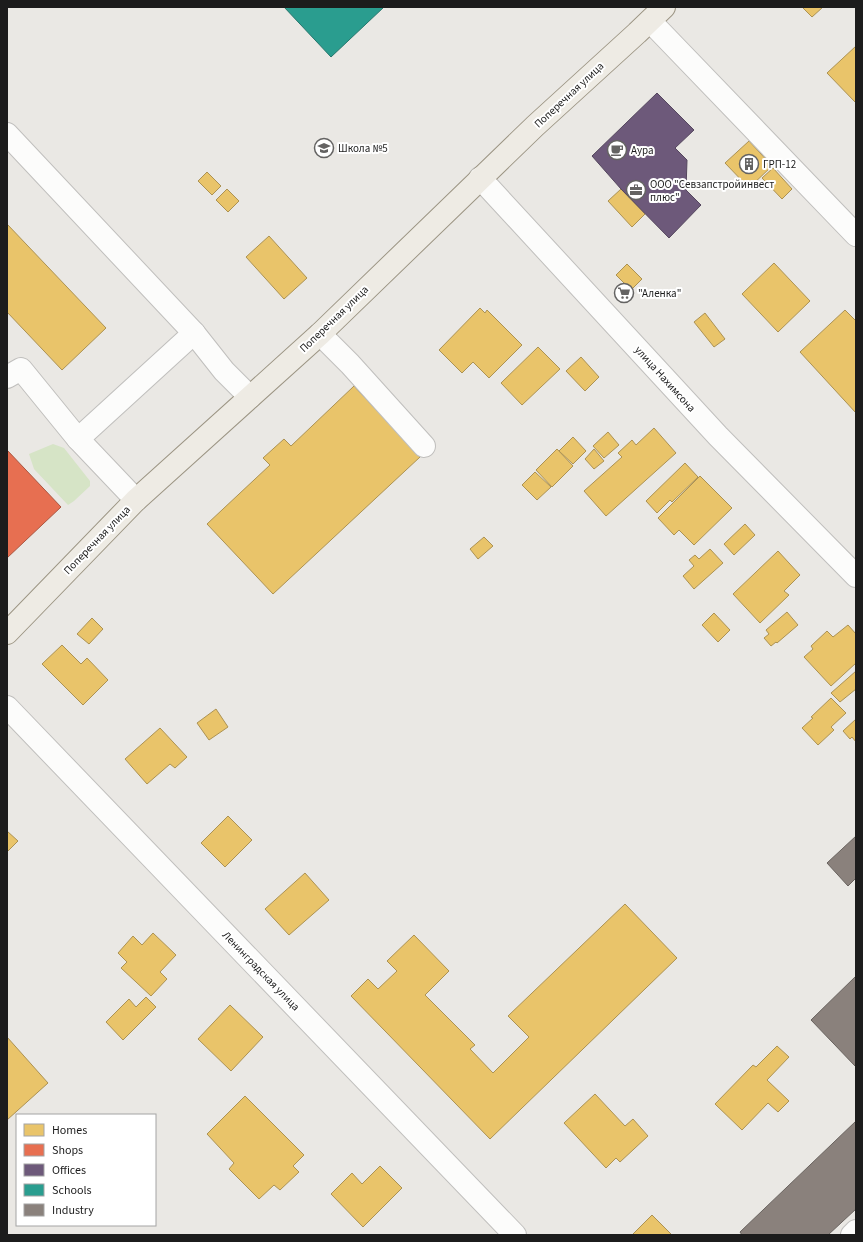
<svg xmlns="http://www.w3.org/2000/svg" width="863" height="1242" font-family="'Source Sans 3',sans-serif">
<style>
.grass{fill:#d6e4c6}
.homes{fill:#e9c46a;stroke:#ac9253}
.shops{fill:#e76f51;stroke:#aa5641}
.offices{fill:#6d597a;stroke:#55475e}
.schools{fill:#2a9d8f;stroke:#26766c}
.industry{fill:#8a817c;stroke:#69635f}
.lines{fill:none;stroke-linecap:round;stroke-linejoin:round}
.minor-casing{stroke:#c0bfbd;stroke-width:24}
.major-casing{stroke:#9c9584;stroke-width:24}
.minor{stroke:#fcfcfb;stroke-width:22}
.major{stroke:#eeebe4;stroke-width:22}
.labels{text-anchor:middle;dominant-baseline:central;stroke-width:4;stroke-linejoin:round;paint-order:stroke}
.street-label{font-size:11px;fill:#1c1c1c;stroke:#fff}
.poi-label{font-size:11px;fill:#1c1c1c;stroke:#fff;text-anchor:start}
</style>
<rect width="100%" height="100%" fill="#eae8e4"/>
<!-- grass -->
<polygon class="grass" points="53,444 64,448 90,481 90,486 74,501 68,505 34,469 29,454"/>
<!-- homes -->
<g class="homes">
<polygon points="802,7 823,7 812,17"/>
<polygon points="856,46 856,103 827,73"/>
<polygon points="749,141 772,166 749,188 725,163"/>
<polygon points="773,168 792,189 782,199 762,178"/>
<polygon points="207,172 221,186 212,195 198,181"/>
<polygon points="227,189 239,201 228,212 216,200"/>
<polygon points="621,189 645,214 632,227 608,201"/>
<polygon points="7,224 106,328 62,370 7,312"/>
<polygon points="269,236 307,278 284,299 246,257"/>
<polygon points="774,263 810,301 778,332 742,294"/>
<polygon points="627,264 642,279 631,290 616,275"/>
<polygon points="480,308 485,313 487,310 522,345 489,378 473,362 462,373 439,350"/>
<polygon points="845,310 856,321 856,413 800,352"/>
<polygon points="705,313 725,339 714,347 694,322"/>
<polygon points="538,347 560,369 522,405 501,383"/>
<polygon points="581,357 599,377 585,391 566,371"/>
<polygon points="354,386 420,457 273,594 207,524 270,465 263,458 284,439 291,446"/>
<polygon points="654,428 676,453 606,516 584,491 622,457 618,453 632,440 636,445"/>
<polygon points="608,432 619,445 604,458 593,446"/>
<polygon points="573,437 586,451 573,464 559,451"/>
<polygon points="557,449 573,466 552,487 536,470"/>
<polygon points="594,449 604,461 594,469 585,459"/>
<polygon points="685,463 698,477 672,502 670,500 657,513 646,501"/>
<polygon points="535,472 551,487 537,500 522,485"/>
<polygon points="700,476 732,508 694,545 679,530 674,535 658,518"/>
<polygon points="745,524 755,535 734,555 724,544"/>
<polygon points="484,537 493,546 478,559 470,549"/>
<polygon points="710,549 723,563 694,589 683,576 694,566 689,560 695,555 699,559"/>
<polygon points="778,551 800,575 784,591 789,595 760,623 733,594"/>
<polygon points="787,612 798,625 777,643 776,642 771,646 764,638 769,634 766,630"/>
<polygon points="714,613 730,630 718,642 702,625"/>
<polygon points="92,618 103,629 89,644 77,634"/>
<polygon points="848,625 856,634 856,663 831,686 804,657 813,649 811,646 827,631 833,637"/>
<polygon points="62,645 81,664 87,658 108,680 83,705 42,664"/>
<polygon points="856,671 856,689 840,702 831,693"/>
<polygon points="831,698 846,713 831,727 834,730 818,745 802,728 813,718 811,717"/>
<polygon points="216,709 228,727 209,740 197,723"/>
<polygon points="856,719 856,742 852,737 850,739 843,731"/>
<polygon points="160,728 187,757 175,768 170,764 147,784 125,759"/>
<polygon points="228,816 252,840 225,867 201,843"/>
<polygon points="7,831 18,841 7,852"/>
<polygon points="305,873 329,900 289,935 265,909"/>
<polygon points="625,904 677,958 490,1139 351,996 368,979 378,989 397,971 387,961 414,935 449,971 425,995 475,1045 470,1049 493,1073 529,1037 508,1016"/>
<polygon points="153,933 176,955 160,972 167,979 151,996 121,968 127,962 118,953 133,936 142,945"/>
<polygon points="146,997 156,1007 123,1040 106,1022 129,999 136,1007"/>
<polygon points="230,1005 263,1037 231,1071 198,1039"/>
<polygon points="7,1037 48,1083 7,1120"/>
<polygon points="777,1046 789,1057 767,1080 789,1101 778,1112 768,1103 742,1130 715,1104 753,1065 756,1067"/>
<polygon points="595,1094 625,1126 633,1119 648,1136 620,1162 616,1158 606,1168 564,1123"/>
<polygon points="245,1096 304,1155 293,1166 299,1172 280,1190 274,1185 259,1199 229,1169 234,1163 207,1134"/>
<polygon points="380,1166 402,1188 363,1227 331,1194 352,1173 362,1184"/>
<polygon points="652,1215 672,1235 632,1235"/>
</g>
<!-- shops -->
<polygon class="shops" points="7,450 61,507 7,558"/>
<!-- offices -->
<polygon class="offices" points="657,93 694,130 675,148 687,160 686,190 701,205 669,238 621,189 592,156"/>
<!-- schools -->
<polygon class="schools" points="284,7 384,7 331,57"/>
<!-- industry -->
<g class="industry">
<polygon points="856,836 856,878 848,886 827,863"/>
<polygon points="856,976 856,1067 811,1020"/>
<polygon points="856,1121 856,1209 828,1235 742,1235 740,1232"/>
</g>
<g class="lines">
<!-- minor casing -->
<g class="minor-casing">
<g id="minor">
<polyline points="650,21 856,235"/>
<polyline points="7,134 194,333 224,371 250,397"/>
<polyline points="480,178 718,436 856,576"/>
<polyline points="320,334 350,364 424,446"/>
<polyline points="7,377 21,369 78,439 136,500"/>
<polyline points="78,439 194,333"/>
<polyline points="7,707 515,1235"/>
<polyline points="852,1235 856,1231"/>
</g>
</g>
<!-- major casing -->
<g class="major-casing">
<polyline id="major" points="7,633 136,500 320,334 535,126 637,33 664,7"/>
</g>
<!-- minor -->
<use href="#minor" class="minor"/>
<!-- major -->
<use href="#major" class="major"/>
</g>
<!-- icons -->
<defs>
<g id="school-ring" transform="scale(1)"><circle r="9.5" fill="#fff" stroke="#646362" stroke-width="1.5"/><path d="M0-5L7-2L0 1L-7-2ZM-4 1L0 2.5L4 1V4Q0 6-4 4Z" fill="#646362"/></g>
<g id="cafe-ring" transform="scale(1)"><circle r="9.5" fill="#fff" stroke="#646362" stroke-width="1.5"/><path d="M-5.5-4.5H6V0H3Q3 3.5 0 3.5H-2.5Q-5.5 3.5-5.5 0ZM3-3.2v2h1.7v-2ZM-6 4.5H4V6H-6Z" fill="#646362"/></g>
<g id="building-ring" transform="scale(1)"><circle r="9.5" fill="#fff" stroke="#646362" stroke-width="1.5"/><path d="M-4-6H4V6H1V3H-1V6H-4ZM-2.5-4.3h1.7v1.8h-1.7ZM.8-4.3h1.7v1.8H.8ZM-2.5-1h1.7V.8h-1.7ZM.8-1h1.7V.8H.8Z" fill="#646362"/></g>
<g id="office-ring" transform="scale(1)"><circle r="9.5" fill="#fff" stroke="#646362" stroke-width="1.5"/><path d="M-6-3h4V-5.5h4V-3h4V5H-6ZM-1-4.5V-3h2v-1.5ZM-6 0V1H6V0Z" fill="#646362"/></g>
<g id="supermarket-ring" transform="scale(1)"><circle r="9.5" fill="#fff" stroke="#646362" stroke-width="1.5"/><path d="M-6-5.5h2.5l.6 2H6L4.5 2H-2.5L-4.4-4H-6ZM-1.5 3.2a1.3 1.3 0 1 0 .1 0ZM3 3.2a1.3 1.3 0 1 0 .1 0Z" fill="#646362"/></g>
</defs>
<g fill-rule="evenodd">
<use href="#school-ring" x="324" y="148"/>
<use href="#cafe-ring" x="617" y="150"/>
<use href="#building-ring" x="749" y="164"/>
<use href="#office-ring" x="636" y="190"/>
<use href="#supermarket-ring" x="624" y="293"/>
</g>
<g class="labels">
<!-- street labels -->
<g class="street-label">
<text transform="translate(569 95) rotate(-43)">Поперечная улица</text>
<text transform="translate(334 319) rotate(-44)">Поперечная улица</text>
<text transform="translate(665 379) rotate(48)">улица Нахимсона</text>
<text transform="translate(97 540) rotate(-46)">Поперечная улица</text>
<text transform="translate(261 971) rotate(46)">Ленинградская улица</text>
</g>
<!-- poi labels -->
<g class="poi-label">
<text x="338" y="148">Школа №5</text>
<text x="631" y="150">Аура</text>
<text x="763" y="164">ГРП-12</text>
<text x="650" y="184">ООО "Севзапстройинвест<tspan x="650" dy="13">плюс"</tspan></text>
<text x="638" y="293">"Аленка"</text>
</g>
</g>
<!-- border -->
<rect width="863" height="1242" fill="none" stroke="#1c1c1c" stroke-width="16"/>
<!-- legend -->
<rect x="16" y="1114" width="140" height="112" fill="#ffffff" stroke="#a4a4a4"/>
<rect x="24" y="1124" width="20" height="12" fill="#e9c46a" stroke="#a4a4a4"/>
<text x="52" y="1134" font-size="12" fill="#1c1c1c">Homes</text>
<rect x="24" y="1144" width="20" height="12" fill="#e76f51" stroke="#a4a4a4"/>
<text x="52" y="1154" font-size="12" fill="#1c1c1c">Shops</text>
<rect x="24" y="1164" width="20" height="12" fill="#6d597a" stroke="#a4a4a4"/>
<text x="52" y="1174" font-size="12" fill="#1c1c1c">Offices</text>
<rect x="24" y="1184" width="20" height="12" fill="#2a9d8f" stroke="#a4a4a4"/>
<text x="52" y="1194" font-size="12" fill="#1c1c1c">Schools</text>
<rect x="24" y="1204" width="20" height="12" fill="#8a817c" stroke="#a4a4a4"/>
<text x="52" y="1214" font-size="12" fill="#1c1c1c">Industry</text>
</svg>
